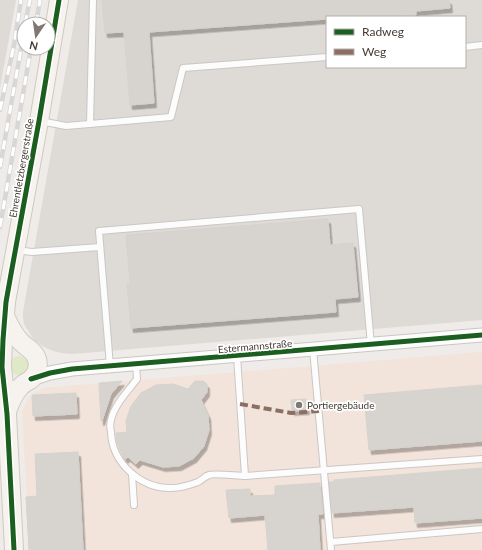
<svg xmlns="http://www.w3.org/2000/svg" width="482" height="550" font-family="Lato,sans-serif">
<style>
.commercial{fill:#f2e4da}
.industrial{fill:#dedad6;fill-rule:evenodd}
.green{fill:#e0e9c7}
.building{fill:#d7d3cf;stroke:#d6d2ce;filter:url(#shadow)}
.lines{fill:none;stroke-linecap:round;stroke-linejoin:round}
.lane-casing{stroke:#cbc7c4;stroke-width:8}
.street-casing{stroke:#cbc7c4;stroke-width:15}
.secondary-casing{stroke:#cfc9c0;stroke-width:20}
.lane{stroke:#fcfcfc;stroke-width:6}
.street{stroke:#fcfcfc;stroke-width:13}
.secondary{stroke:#f6f3ee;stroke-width:18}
.rail-casing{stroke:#d8d7d7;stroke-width:4.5}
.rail{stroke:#fff;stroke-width:3;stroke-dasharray:9;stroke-linecap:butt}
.quiet{stroke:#8d6e63;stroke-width:4;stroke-dasharray:8 4;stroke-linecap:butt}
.cycleway-casing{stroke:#fff;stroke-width:8}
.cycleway{stroke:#1b5e20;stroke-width:5}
.poi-dot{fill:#807973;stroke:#fff;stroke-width:1.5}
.labels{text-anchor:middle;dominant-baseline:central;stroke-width:3.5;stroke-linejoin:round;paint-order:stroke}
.street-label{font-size:10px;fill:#443c34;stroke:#fff}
.poi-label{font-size:10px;fill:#443c34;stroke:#fff;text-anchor:start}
</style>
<defs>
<filter id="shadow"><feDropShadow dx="2.5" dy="4.5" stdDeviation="0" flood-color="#0004"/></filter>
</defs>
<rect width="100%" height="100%" fill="#eeebe8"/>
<!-- commercial -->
<polygon class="commercial" points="482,352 482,550 30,550 22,412 29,397 35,392 44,388"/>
<!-- industrial -->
<g class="industrial">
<polygon points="0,0 16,0 0,88"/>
<path d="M78,0H482V320L72,354L62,353L53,351L44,347L34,340L24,324L23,317V312ZM327,17H465V67H327Z"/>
</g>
<!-- green -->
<path class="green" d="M18,356C39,359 25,385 11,371V360L15,357Z"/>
<!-- building -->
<g class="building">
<polygon points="102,0 449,0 450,8 416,11 416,15 387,17 327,17 327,19 149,32 154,103 130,105 124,32 105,33"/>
<polygon points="328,219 330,245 353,243 358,297 335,299 336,312 131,328 127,284 130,284 126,235"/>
<polygon points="122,381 111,394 102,421 101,421 99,383"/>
<polygon points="195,381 203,381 207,384 207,392 201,400 208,415 209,430 204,446 194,458 179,466 163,467 140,460 136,464 128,457 125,459 121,452 117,442 116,433 127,432 126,421 131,406 141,393 156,385 173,384 188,389"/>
<polygon points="482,385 482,441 369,450 364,395"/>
<polygon points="76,393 77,414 33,416 32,395"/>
<polygon points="306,399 307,410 292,411 291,400"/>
<polygon points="78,452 83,550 29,550 26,497 37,496 35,454"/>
<polygon points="482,468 482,518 415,523 414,507 332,513 329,482 334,482 334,480"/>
<polygon points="320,483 323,514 318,514 320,550 268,550 265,515 229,518 226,490 250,489 250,496 275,495 275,486"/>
</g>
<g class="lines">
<!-- lane casing -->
<g class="lane-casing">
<g id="lane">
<polyline points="465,47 482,45"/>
<polyline points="40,121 66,126 171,117 183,68 327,57"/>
<polyline points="90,124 93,0"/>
<polyline points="16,250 32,252 100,247"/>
<polyline points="313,349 331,550"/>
<polyline points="237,356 245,476"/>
<path d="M136,364L137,379C128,391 114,405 111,420C110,424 110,428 111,432C112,463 141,489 172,488C181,488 190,485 198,482C202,480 205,476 209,475C213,473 238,476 245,476L482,459"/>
<polyline points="110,366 99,231 359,209 371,345"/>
<polyline points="132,474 134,505"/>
<polyline points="331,542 482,529"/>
</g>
</g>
<!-- street casing -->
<g class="street-casing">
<polyline id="street" points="31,379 50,373 72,369 482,335"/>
</g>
<!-- secondary casing -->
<g class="secondary-casing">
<g id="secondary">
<path d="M5,316C9,325 14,335 21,342C26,347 32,350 35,355C40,363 38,374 30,380C26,382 23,384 20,387C13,395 10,402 7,412"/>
<polyline points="14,550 7,414 2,367 3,340 6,302 11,274 39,121 59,0"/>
</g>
</g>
<!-- lane -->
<use href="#lane" class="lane"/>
<!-- street -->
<use href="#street" class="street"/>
<!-- secondary -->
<use href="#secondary" class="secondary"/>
<!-- rail casing -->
<g class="rail-casing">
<g id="rail">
<polyline points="25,24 30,0"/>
<polyline points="36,24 40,0"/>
<polyline points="0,110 14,45 21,0"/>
<polyline points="0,167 24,32"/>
<polyline points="0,227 31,48"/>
</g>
</g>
<!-- rail -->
<use href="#rail" class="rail"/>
<!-- quiet -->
<polyline class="quiet" points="240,404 291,413 319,411"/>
<!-- cycleway casing -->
<g class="cycleway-casing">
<g id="cycleway">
<polyline points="31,379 50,373 72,369 482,335"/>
<polyline points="14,550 7,414 2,367 3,340 6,302 11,274 39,121 59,0"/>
</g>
</g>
<!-- cycleway -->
<use href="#cycleway" class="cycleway"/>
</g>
<!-- markers -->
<circle class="poi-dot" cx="299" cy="405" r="4"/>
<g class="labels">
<!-- street labels -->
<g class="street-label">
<text transform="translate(21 168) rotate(-80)">Ehrentletzbergerstraße</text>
<text transform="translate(255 346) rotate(-5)">Estermannstraße</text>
</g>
<!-- poi labels -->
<g class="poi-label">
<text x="307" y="405">Portiergebäude</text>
</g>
</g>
<!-- legend -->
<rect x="326" y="16" width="140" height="52" fill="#ffffff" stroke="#b4b1ae"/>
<rect x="334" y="29" width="20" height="6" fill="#1b5e20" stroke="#b4b1ae"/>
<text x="362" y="36" font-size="12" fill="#443c34">Radweg</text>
<rect x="334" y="49" width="20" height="6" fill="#8d6e63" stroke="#b4b1ae"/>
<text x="362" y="56" font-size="12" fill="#443c34">Weg</text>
<!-- north arrow -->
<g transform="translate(36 36) rotate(193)"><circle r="19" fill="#ffffff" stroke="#b4b1ae"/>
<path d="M0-3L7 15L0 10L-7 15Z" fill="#807973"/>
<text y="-6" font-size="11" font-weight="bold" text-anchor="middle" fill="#443c34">N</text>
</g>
</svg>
